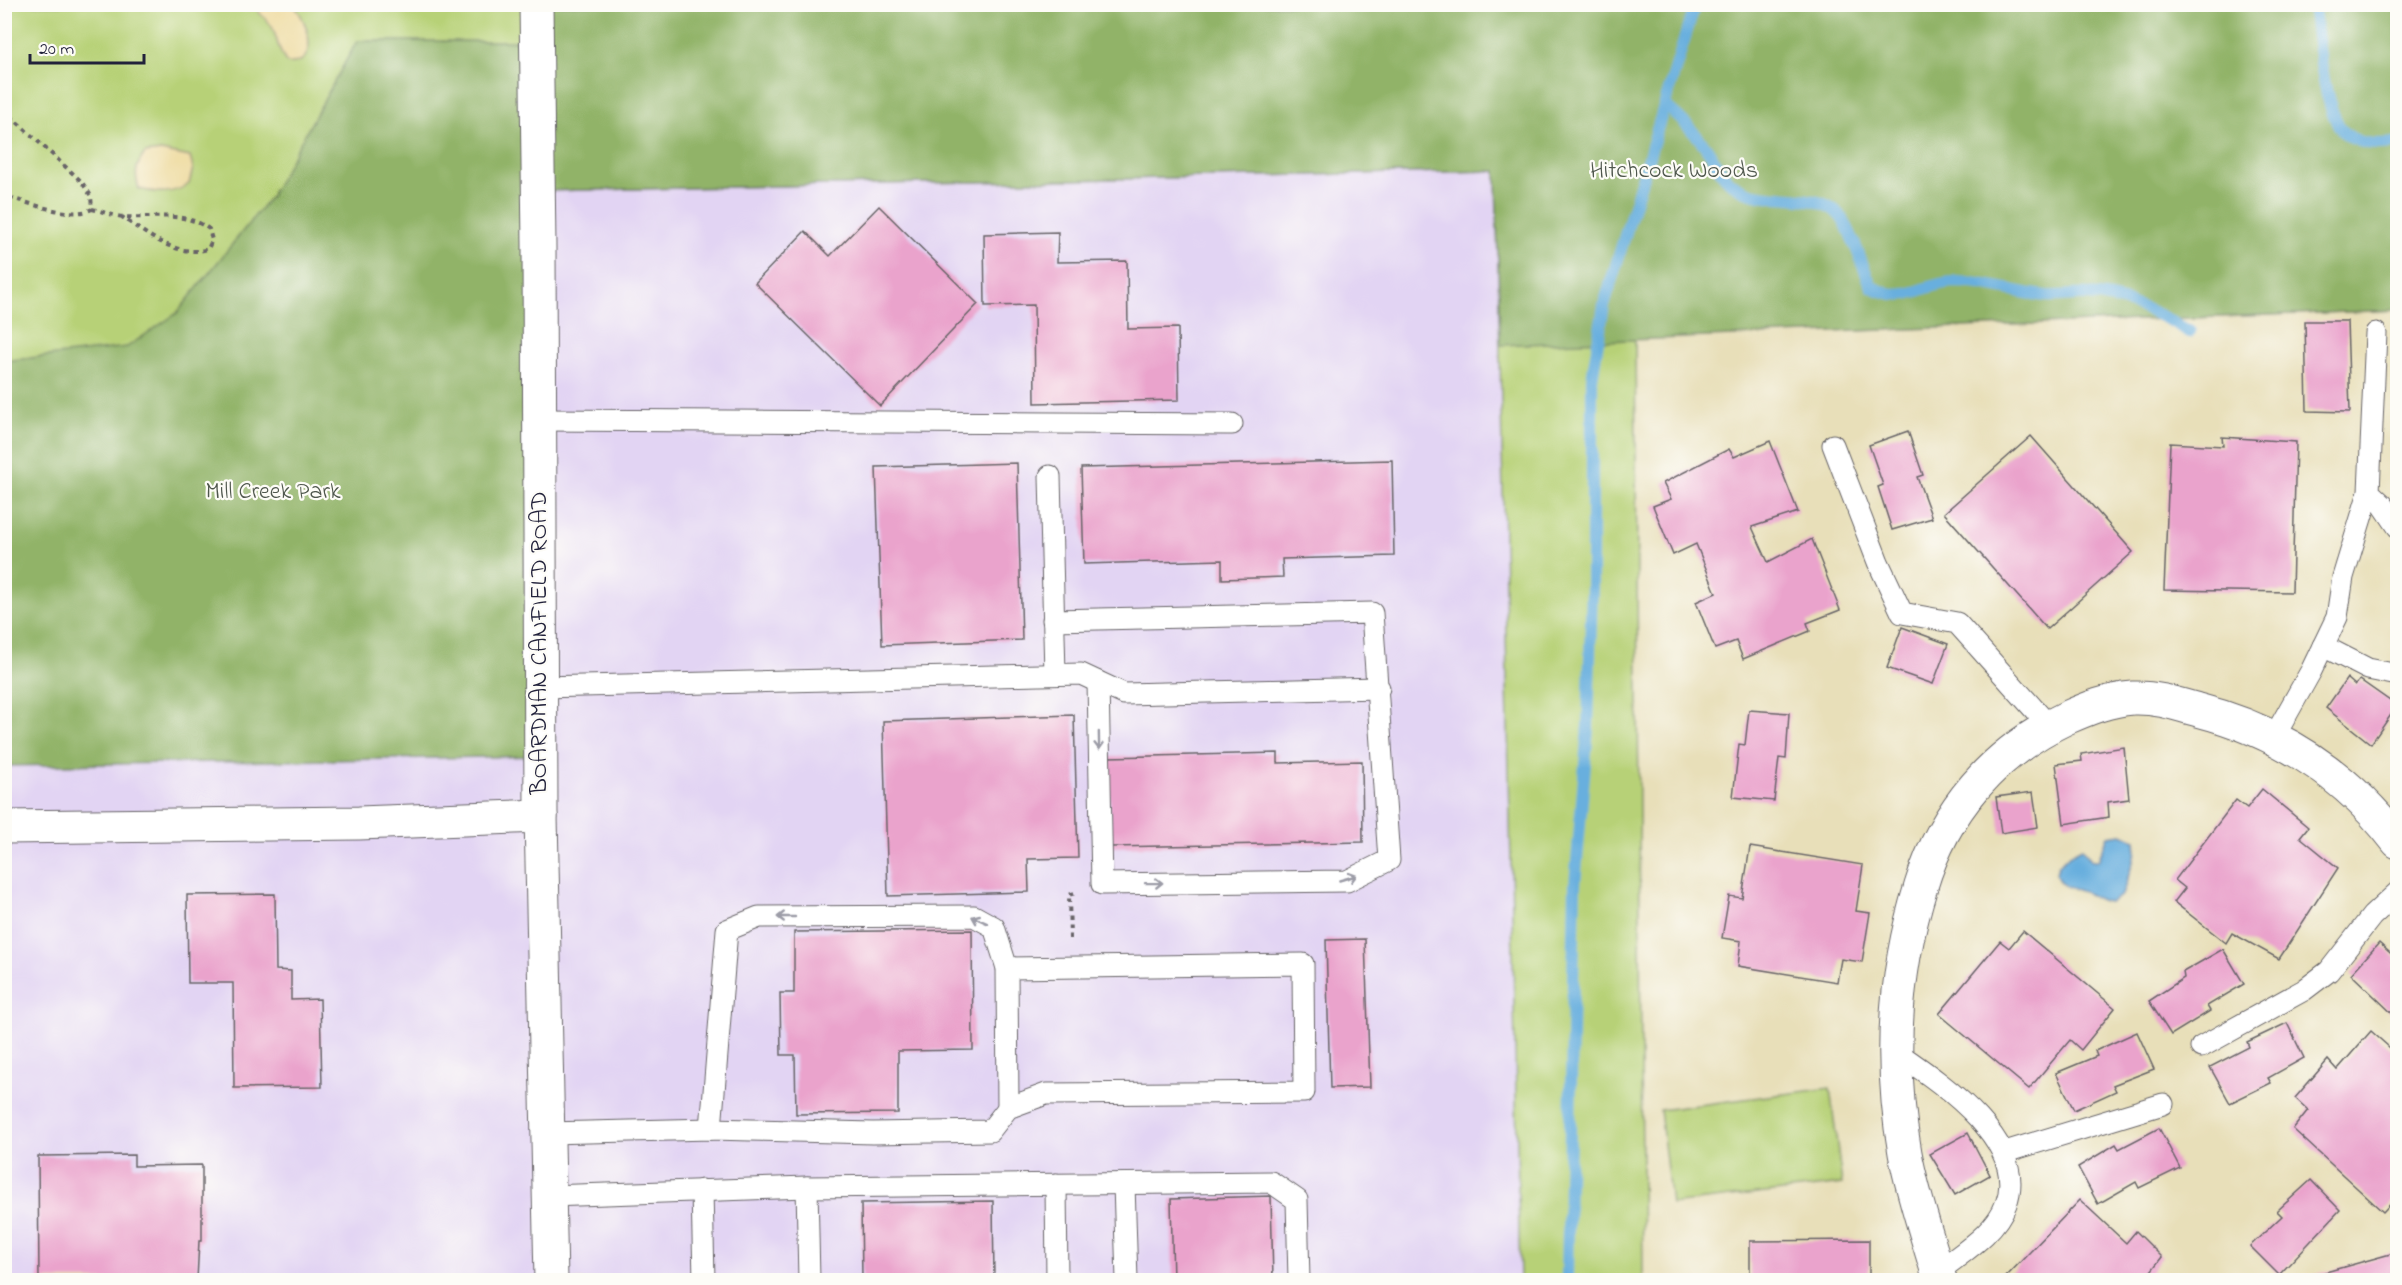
<svg xmlns="http://www.w3.org/2000/svg" width="2402" height="1285" font-family="'Indie Flower',sans-serif">
<style>
.built{fill:#e2d4f3}
.green{fill:#b7d177;stroke:#6c7a59;stroke-width:1.5}
.forest{fill:#91b368;stroke:#5a6a52;stroke-width:1.5}
.sand{fill:#eeda9e;stroke:#887e6c;stroke-width:1.5}
.water{fill:#67afde;stroke:#44688c;stroke-width:1.5}
.lines{fill:none;stroke-linecap:round;stroke-linejoin:round}
.stream{stroke:#67afde;stroke-width:12}
.building{fill:#eaa3cc}
.lane-casing{stroke:#676467;stroke-width:23}
.street-casing{stroke:#676467;stroke-width:35}
.primary-casing{stroke:#676467;stroke-width:35}
.path{stroke:#676467;stroke-width:4;stroke-dasharray:4.5 4.5;stroke-linecap:butt}
.lane{stroke:#fff;stroke-width:21}
.street{stroke:#fff;stroke-width:33}
.primary{stroke:#fff;stroke-width:33}
.oneway{stroke:#9c9ca7}
.labels{text-anchor:middle;dominant-baseline:central;stroke-width:4.5;stroke-linejoin:round;paint-order:stroke}
.park-label{font-size:24px;fill:#4f574d;stroke:#fdfcf7}
.street-label{font-size:24px;fill:#22223b;stroke:#fdfcf7}
</style>
<rect width="100%" height="100%" fill="#fdfcf7"/>
<filter id="ink" filterUnits="userSpaceOnUse"><feTurbulence type="fractalNoise" baseFrequency=".0167" numOctaves="2"/><feDisplacementMap in="SourceGraphic" scale="12" xChannelSelector="R" yChannelSelector="G"/><feConvolveMatrix kernelMatrix="1 2 1 2 8 2 1 2 1" color-interpolation-filters="sRGB"/></filter>
<filter id="wash" filterUnits="userSpaceOnUse"><feTurbulence type="fractalNoise" baseFrequency=".008" numOctaves="4" result="noise"/><feDisplacementMap in="SourceGraphic" scale="24" xChannelSelector="R" yChannelSelector="G"/><feGaussianBlur stdDeviation="1.35" result="paint"/><feColorMatrix in="noise" values="0 0 0 0 0 0 0 0 0 0 0 0 0 0 0 0 0 1.4 0 .05"/><feComposite in="paint" operator="in"/></filter>
<g filter="url(#wash)">
<rect width="100%" height="100%" fill="#e8dfb9"/>
<!-- built -->
<polygon class="built" points="1496,171 1520,1280 5,1280 4,766 541,756 539,191"/>
<!-- green -->
<g class="green">
<polygon points="4,5 2397,5 2397,310 1635,339 1643,1280 1520,1280 1496,171 539,191 5,766"/>
<polygon points="1830,1088 1842,1184 1671,1204 1660,1110"/>
</g>
<!-- forest -->
<polygon class="forest" points="536,5 2397,5 2397,310 1500,345 1496,171 539,191 541,756 5,766 4,361 127,347 177,313 270,197 357,41 536,41"/>
<!-- sand -->
<g class="sand">
<path d="M293,5C308,19 322,66 287,63C278,53 278,39 272,27C267,18 258,15 255,5Z"/>
<path d="M161,151L190,157L193,168L189,184C173,195 157,193 139,189C134,173 136,165 145,153Z"/>
</g>
<!-- water -->
<path class="water" d="M2122,834L2135,840L2136,853L2122,895C2118,898 2113,901 2109,902C2100,902 2094,896 2086,893C2079,890 2070,889 2064,885C2043,871 2070,854 2082,848L2092,861H2098L2108,836Z"/>
<g class="lines">
<!-- stream -->
<g class="stream">
<path d="M2313,4C2318,36 2323,107 2342,130C2354,145 2380,146 2398,142"/>
<path d="M1666,106C1680,118 1694,131 1705,146C1716,161 1721,178 1739,188C1771,206 1826,186 1845,223C1856,243 1862,266 1872,287C1911,306 1919,283 1956,282C1986,282 2015,293 2046,296C2060,297 2074,294 2088,295C2126,298 2157,312 2190,332"/>
<polyline points="1567,1280 1575,885 1588,728 1592,585 1592,379 1604,305 1695,4"/>
</g>
</g>
<g id="blocks">
<!-- building -->
<g class="building">
<polygon points="879,206 978,304 880,406 755,283 805,231 830,256"/>
<polygon points="1058,232 1057,262 1127,261 1128,329 1178,328 1179,400 1035,403 1034,305 985,306 984,234"/>
<polygon points="2305,321 2347,321 2350,412 2307,411"/>
<polygon points="1908,431 1923,475 1917,477 1932,518 1892,530 1878,487 1883,485 1869,445"/>
<polygon points="2031,436 2133,552 2047,629 1944,513"/>
<polygon points="2222,437 2296,442 2292,592 2164,590 2170,443 2223,446"/>
<polygon points="1770,441 1798,512 1752,527 1768,562 1812,539 1840,610 1807,623 1810,631 1743,659 1736,641 1715,649 1696,602 1716,593 1696,544 1673,555 1653,506 1671,499 1663,483 1729,449 1734,457"/>
<polygon points="1392,460 1394,556 1282,559 1283,577 1222,579 1222,560 1084,564 1081,468"/>
<polygon points="1017,463 1022,640 882,645 876,467"/>
<polygon points="1902,627 1948,644 1933,684 1887,668"/>
<polygon points="2347,678 2355,685 2360,680 2397,706 2371,744 2326,708"/>
<polygon points="1749,710 1789,713 1786,759 1779,758 1774,801 1733,797 1739,744 1745,745"/>
<polygon points="1074,715 1078,858 1028,859 1029,892 888,896 883,721"/>
<polygon points="2124,747 2129,799 2108,802 2109,817 2064,824 2056,764 2082,761 2081,754"/>
<polygon points="1278,753 1278,763 1362,761 1363,842 1111,847 1109,757"/>
<polygon points="2262,789 2308,827 2300,837 2338,868 2279,959 2232,933 2226,943 2174,902 2185,888 2175,880 2236,800 2247,808"/>
<polygon points="2033,792 2038,827 2001,833 1996,797"/>
<polygon points="1750,847 1863,865 1856,911 1870,913 1862,962 1841,959 1837,982 1738,966 1741,941 1722,938 1729,896 1742,898"/>
<polygon points="275,894 276,970 291,971 291,1000 320,999 322,1087 234,1088 233,983 188,983 187,895"/>
<polygon points="972,930 973,1050 898,1051 898,1113 796,1114 795,1055 781,1055 780,993 794,993 794,932"/>
<polygon points="2023,931 2115,1008 2081,1050 2070,1040 2029,1089 1939,1014 2000,941 2009,948"/>
<polygon points="1365,939 1370,1087 1330,1088 1326,940"/>
<polygon points="2379,943 2398,960 2398,1019 2351,974"/>
<polygon points="2223,949 2244,984 2207,1006 2210,1011 2171,1035 2149,1001 2184,978 2183,972"/>
<polygon points="2287,1023 2304,1058 2268,1078 2271,1083 2230,1103 2210,1067 2249,1047 2247,1042"/>
<polygon points="2371,1031 2398,1055 2398,1196 2383,1212 2293,1129 2308,1110 2295,1098 2328,1060 2337,1070"/>
<polygon points="2137,1032 2154,1069 2113,1085 2116,1091 2074,1110 2056,1073 2097,1056 2095,1051"/>
<polygon points="2159,1128 2180,1168 2139,1188 2136,1182 2098,1204 2078,1167 2116,1144 2119,1149"/>
<polygon points="1968,1133 1990,1175 1955,1195 1930,1154"/>
<polygon points="134,1155 134,1166 202,1165 202,1241 199,1241 197,1280 39,1280 38,1156"/>
<polygon points="2311,1180 2340,1210 2279,1275 2250,1246 2282,1216 2277,1211"/>
<polygon points="1271,1196 1273,1280 1173,1280 1171,1199"/>
<polygon points="2080,1200 2126,1243 2136,1231 2162,1257 2148,1275 2155,1280 2003,1280"/>
<polygon points="993,1201 994,1280 862,1280 861,1203"/>
<polygon points="1869,1240 1869,1280 1750,1280 1750,1241"/>
<polygon points="2394,1253 2398,1280 2297,1280"/>
</g>
</g>
</g>
<g filter="url(#ink)">
<use href="#blocks" fill-opacity="0" stroke="#676467" stroke-width="1.5"/>
<g class="lines">
<!-- lane casing -->
<g class="lane-casing">
<g id="lane">
<polyline points="2376,333 2369,492 2383,505 2398,527"/>
<polyline points="540,420 1232,424"/>
<polyline points="1833,445 1878,562 1902,613 1957,623 2049,726"/>
<polyline points="1050,476 1055,674"/>
<polyline points="1053,620 1372,613 1389,860 1347,881 1102,884 1098,682"/>
<polyline points="2323,646 2368,669 2398,675"/>
<polyline points="541,687 1081,674 1124,694 1379,688"/>
<polyline points="2274,737 2311,671 2337,617 2343,577 2369,492"/>
<polyline points="2201,1047 2304,990 2329,971 2372,916 2398,892"/>
<path d="M1895,1051C1938,1081 2030,1141 2006,1204C1995,1234 1961,1253 1938,1272"/>
<polyline points="711,1129 727,930 759,917 974,916 994,927 1007,968 1008,1108"/>
<polyline points="548,1133 711,1129 873,1133 990,1131 1008,1108 1046,1094 1304,1092 1303,964 1007,968"/>
<polyline points="2005,1152 2163,1104"/>
<polyline points="1056,1184 1057,1280"/>
<polyline points="1124,1184 1127,1280"/>
<polyline points="807,1187 809,1280"/>
<polyline points="702,1190 704,1280"/>
<polyline points="549,1196 807,1187 1271,1182 1297,1200 1299,1280"/>
</g>
</g>
<!-- street casing -->
<g class="street-casing">
<g id="street">
<polyline points="4,827 359,823 541,816"/>
<path d="M1940,1280C1928,1238 1913,1196 1905,1153C1889,1064 1894,973 1921,886C1944,810 1994,752 2066,718C2089,708 2108,700 2133,698C2156,697 2177,704 2198,710C2280,731 2347,775 2398,842"/>
</g>
</g>
<!-- primary casing -->
<g class="primary-casing">
<polyline id="primary" points="536,4 539,246 541,816 551,1280"/>
</g>
<!-- path -->
<g class="path">
<path d="M4,110L81,181L91,196L92,209C72,220 27,202 4,196"/>
<path d="M92,209C102,211 113,216 124,217C154,219 183,210 209,229L212,240L208,249C177,258 146,234 122,217"/>
<polyline points="1070,939 1069,895 1075,893"/>
</g>
<!-- lane -->
<use href="#lane" class="lane"/>
<!-- street -->
<use href="#street" class="street"/>
<!-- primary -->
<use href="#primary" class="primary"/>
</g>
<!-- one-way arrows -->
<defs><path id="oneway-shaft" d="M-6 0H5M1.5-3L5.5 0L1.5 3" fill="none" stroke-width="1.6" stroke-linecap="round" stroke-linejoin="round" transform="scale(1.5)"/></defs>
<g class="oneway">
<use href="#oneway-shaft" transform="translate(1099 741) rotate(89)"/>
<use href="#oneway-shaft" transform="translate(1348 878) rotate(-16)"/>
<use href="#oneway-shaft" transform="translate(1154 883) rotate(-1)"/>
<use href="#oneway-shaft" transform="translate(786 917) rotate(180)"/>
<use href="#oneway-shaft" transform="translate(980 920) rotate(-156)"/>
</g>
</g>
<g class="labels">
<!-- park labels -->
<g class="park-label">
<text x="1674" y="171">Hitchcock Woods</text>
<text x="273" y="492">Mill Creek Park</text>
</g>
<!-- street labels -->
<g class="street-label">
<text transform="translate(540 643) rotate(-90)">BOARDMAN CANFIELD ROAD</text>
</g>
</g>
<!-- margin -->
<rect width="2402" height="1285" fill="none" stroke="#fdfcf7" stroke-width="24"/>
<!-- scale -->
<path d="M30 54v9h114v-9" fill="none" stroke="#22223b" stroke-width="3"/>
<text x="39" y="54" font-size="18" fill="#22223b" stroke="#fdfcf7" stroke-width="4.5" paint-order="stroke">20 m</text>
</svg>
